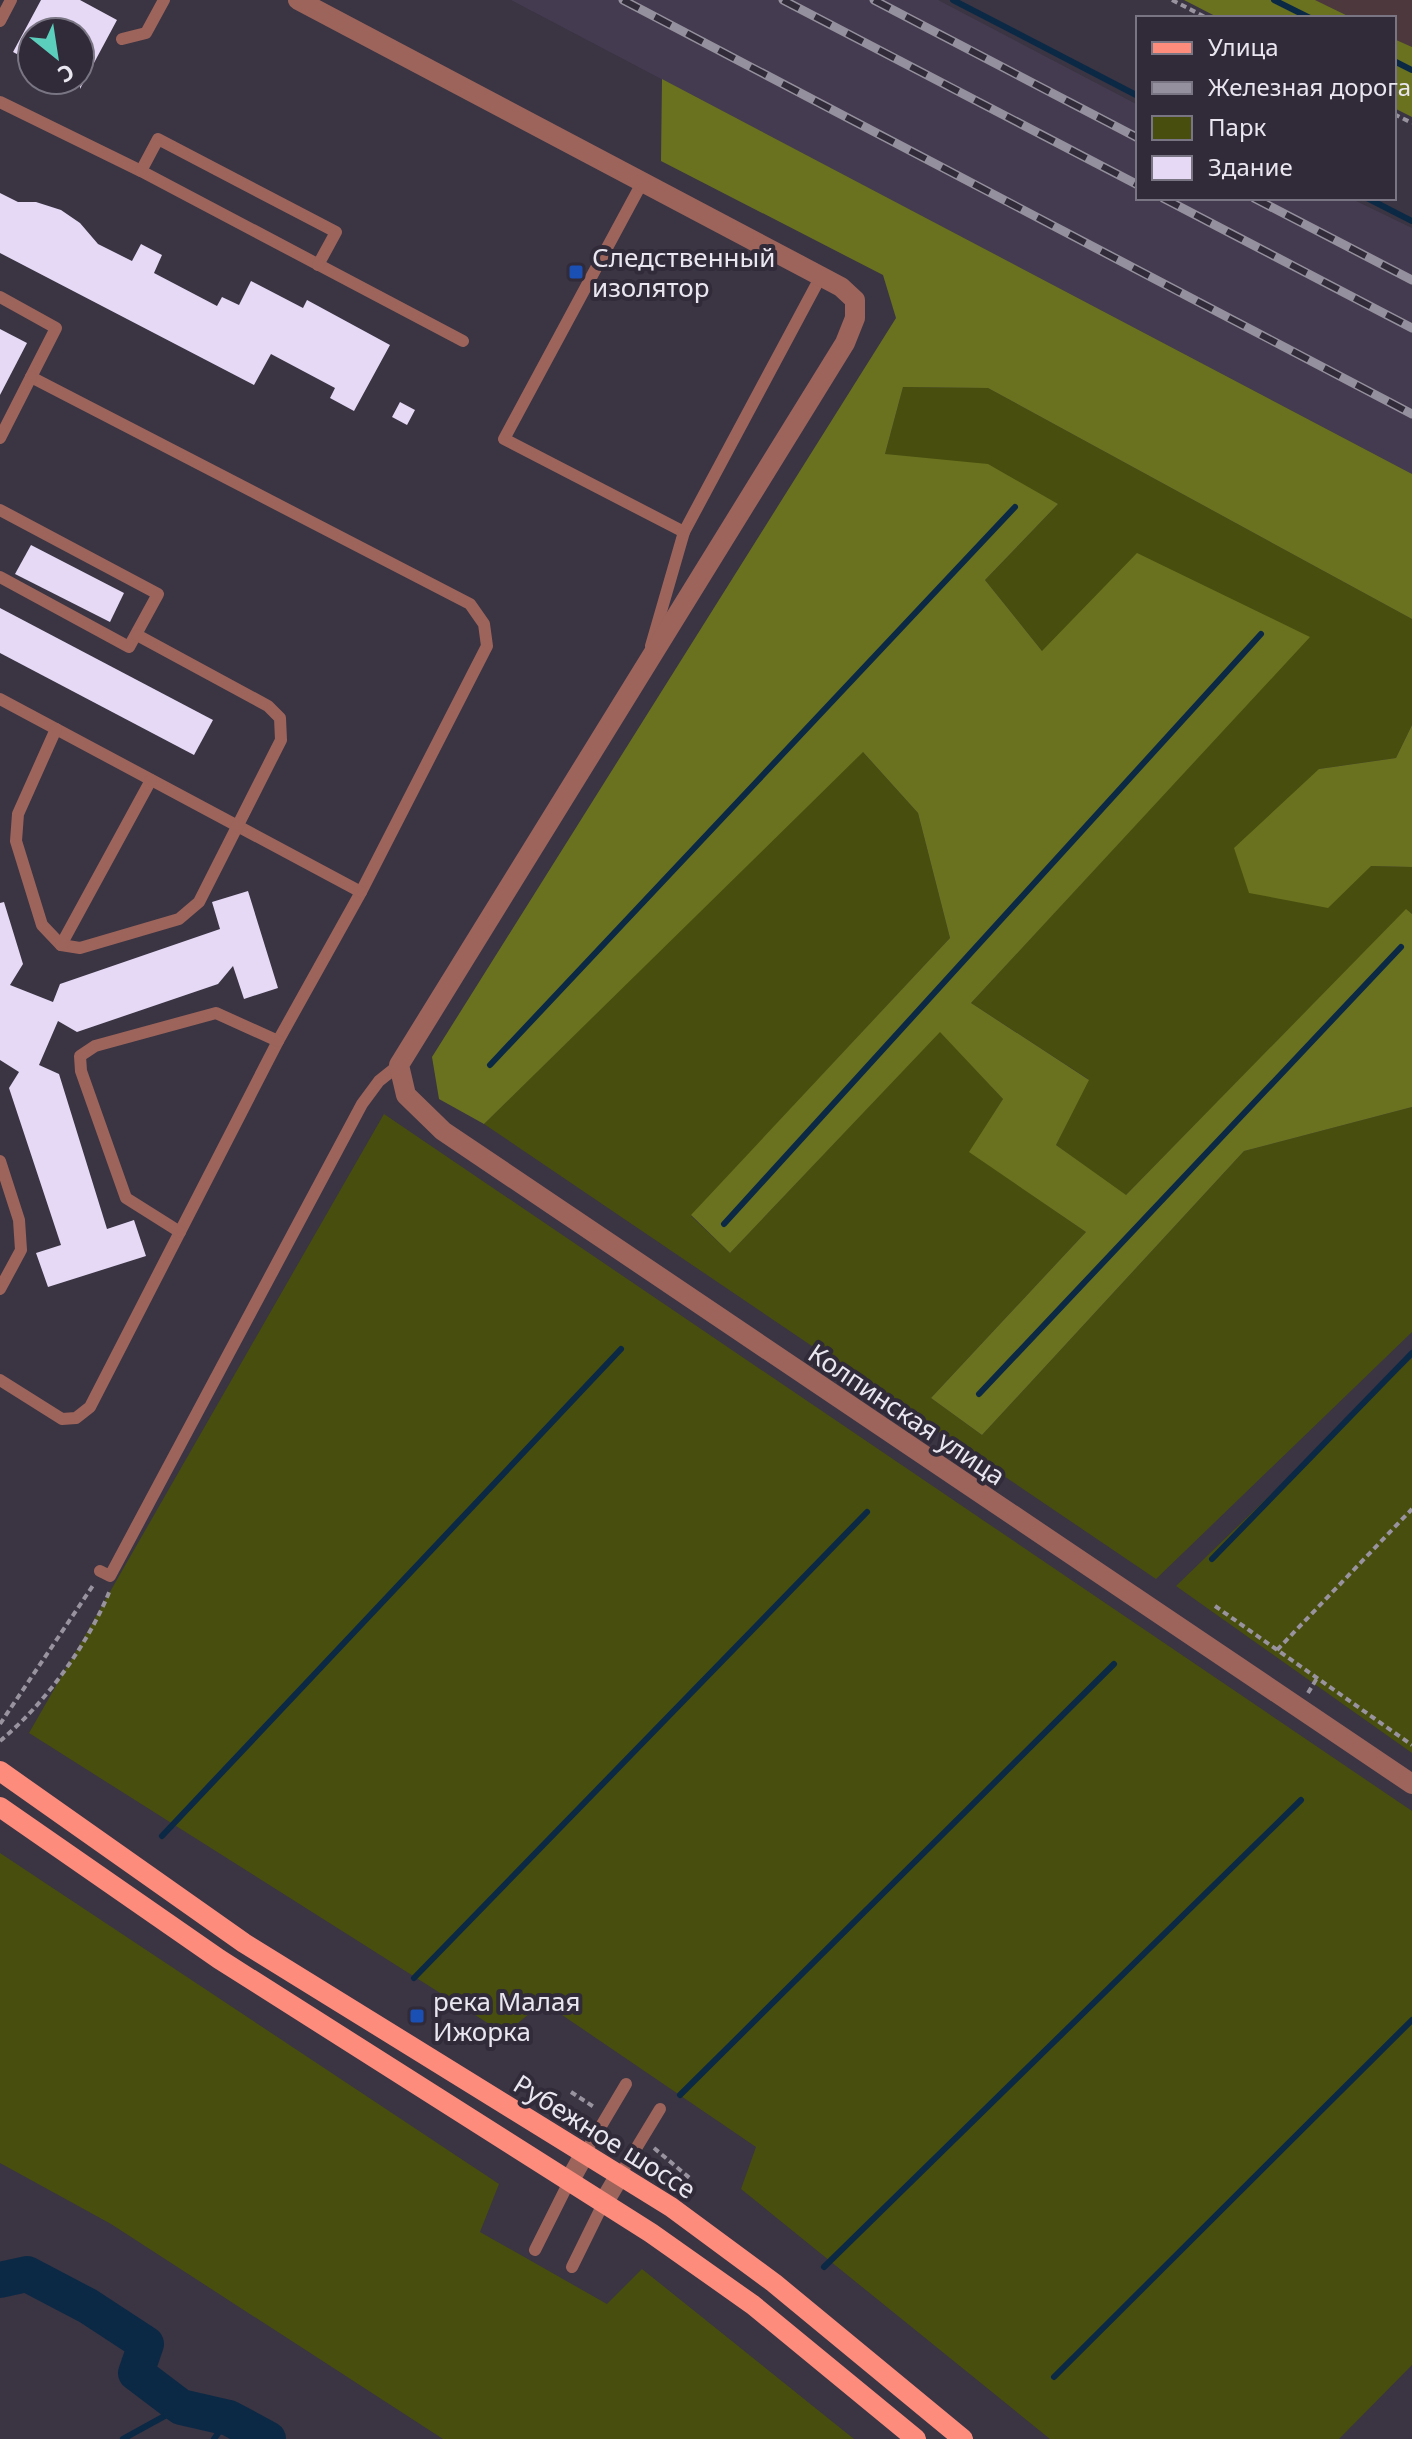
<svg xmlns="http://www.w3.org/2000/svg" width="1412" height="2439" font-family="'Noto Sans',sans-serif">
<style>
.commercial{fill:#4d383d}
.built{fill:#443b50}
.green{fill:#484e0e}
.forest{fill:#6a721f}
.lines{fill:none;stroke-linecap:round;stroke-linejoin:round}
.stream{stroke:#0b2945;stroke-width:6}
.river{stroke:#0b2945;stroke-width:36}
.building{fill:#e5d9f6}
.path{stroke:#98939f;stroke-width:4;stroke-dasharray:6 4;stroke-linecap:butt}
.service{stroke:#9c645b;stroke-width:12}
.minor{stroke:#9c645b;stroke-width:20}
.primary{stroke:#fd8c7c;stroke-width:20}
.rail-casing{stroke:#95909d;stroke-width:9}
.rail{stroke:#302a39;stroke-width:6;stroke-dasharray:18;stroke-linecap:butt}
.transit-dot{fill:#1a4fb4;stroke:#302a39;stroke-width:3}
.labels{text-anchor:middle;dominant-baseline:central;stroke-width:8;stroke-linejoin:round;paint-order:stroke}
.poi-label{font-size:26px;fill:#eae6f0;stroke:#302a39;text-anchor:start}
.street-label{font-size:26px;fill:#eae6f0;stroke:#302a39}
</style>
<rect width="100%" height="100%" fill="#3a3443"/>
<!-- commercial -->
<polygon class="commercial" points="1315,0 1412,0 1412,47 1394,39 1394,18 1352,18"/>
<!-- built -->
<polygon class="built" points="511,0 938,0 1138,105 1138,198 1350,198 1412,228 1412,474"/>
<!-- green -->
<g class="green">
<polygon points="903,387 988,388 1412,619 1412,725 1396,758 1319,769 1371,866 1412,867 1412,914 1406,910 1125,1196 1056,1145 1088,1079 971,1003 1309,637 1042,651 985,580 1058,504 885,454"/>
<polygon points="862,751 918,813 950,938 691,1216 730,1253 940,1031 1003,1099 970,1152 1086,1232 931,1398 982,1435 1244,1151 1412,1107 1412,1332 1156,1579 484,1124"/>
<polygon points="384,1114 1412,1811 1412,2365 1339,2439 1050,2439 741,2189 756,2147 543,2002 505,2034 29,1733"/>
<polygon points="1412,1358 1412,1753 1176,1586"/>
<polygon points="0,1853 499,2184 480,2232 607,2304 642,2269 854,2439 443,2439 111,2224 0,2163"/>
</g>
<!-- forest -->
<g class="forest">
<polygon points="1184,0 1315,0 1352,18 1219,18"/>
<polygon points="1394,39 1412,47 1412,117 1394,108"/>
<polygon points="662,79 1412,474 1412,619 988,388 903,387 885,454 988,464 1058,504 985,580 1042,651 1137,553 1310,637 971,1003 1089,1080 1056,1145 1126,1195 1406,909 1412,914 1412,1107 1244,1151 982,1435 931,1398 1086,1232 969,1152 1003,1099 940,1032 730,1253 691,1215 950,938 918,813 863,752 484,1124 439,1099 432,1057 896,318 883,275 661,161"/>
<polygon points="1412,725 1412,867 1371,866 1328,908 1249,893 1234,848 1319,769 1396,758"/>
</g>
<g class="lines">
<!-- stream -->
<g class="stream">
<polyline points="953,0 1138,96"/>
<polyline points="1274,0 1310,18"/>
<polyline points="1394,61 1412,70"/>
<polyline points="1367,198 1412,221"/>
<polyline points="490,1065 1015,507"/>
<polyline points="724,1224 1261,634"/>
<polyline points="979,1394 1401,947"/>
<polyline points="1212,1559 1412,1353"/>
<polyline points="162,1836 621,1349"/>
<polyline points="414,1978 867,1512"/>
<polyline points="680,2095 1114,1664"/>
<polyline points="824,2267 1301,1800"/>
<polyline points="1054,2377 1412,2020"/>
<polyline points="123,2439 181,2407"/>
<polyline points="214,2439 229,2418"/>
</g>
<!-- river -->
<polyline class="river" points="0,2280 27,2274 88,2306 146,2344 136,2373 181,2407 229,2418 268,2439"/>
</g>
<!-- building -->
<g class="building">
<polygon points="41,0 80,0 117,20 80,89 80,32 32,32 32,62 13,52"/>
<polygon points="0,193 18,202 36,202 61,210 80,223 98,244 132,261 141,244 162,255 154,273 217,306 222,297 239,305 251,281 303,308 307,300 390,345 354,411 330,398 335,388 271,354 254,385 0,253"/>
<polygon points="0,329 27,343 0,395"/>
<polygon points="400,402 415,410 407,425 392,417"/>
<polygon points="31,545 124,593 110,622 15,574"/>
<polygon points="0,608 213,720 194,755 0,653"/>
<polygon points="248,891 278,988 244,999 233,966 218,984 77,1032 58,1021 39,1065 59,1074 107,1229 134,1220 146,1256 48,1287 36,1253 61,1245 9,1088 19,1072 0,1060 0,903 4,902 23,964 10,985 53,1002 60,984 220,929 212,902"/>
</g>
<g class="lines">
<!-- path -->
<g class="path">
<polyline points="1172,0 1207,18"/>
<polyline points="1394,114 1412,123"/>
<polyline points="1215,1606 1412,1745"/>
<polyline points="1277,1650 1412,1509"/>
<polyline points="1308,1693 1317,1678"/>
<polyline points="0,1724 94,1584"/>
<path d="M0,1741C45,1704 89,1643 110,1590"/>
<polyline points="571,2092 594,2107"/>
<polyline points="654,2148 692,2180"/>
</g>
<!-- service -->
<g class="service">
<polyline points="0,21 11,0"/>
<polyline points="122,39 146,33 164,0"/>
<polyline points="0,102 141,171 463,341"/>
<polyline points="141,171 158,139 336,232 318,265"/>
<polyline points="643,181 504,439 684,532"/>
<polyline points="0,297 56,328 31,377 470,604 484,624 487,646 361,892 278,1041 90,1407 76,1418 62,1419 0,1380"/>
<polyline points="0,438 31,377"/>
<polyline points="0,510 158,594 129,647 0,577"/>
<polyline points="651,646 684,532 821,276"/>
<polyline points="0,699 361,892"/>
<polyline points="56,729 18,814 16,841 42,925 61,945 80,948 179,919 199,902 281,740 280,718 268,706 137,635"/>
<polyline points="61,945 151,780"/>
<polyline points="0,1161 19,1220 21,1250 0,1289"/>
<polyline points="180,1232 126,1198 81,1071 80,1056 95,1046 216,1013 278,1041"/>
<polyline points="100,1571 110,1576 362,1104 379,1081 399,1065"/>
<polyline points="585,2153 626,2084"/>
<polyline points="620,2175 660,2109"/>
<polyline points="535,2250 570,2180"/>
<polyline points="572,2267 604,2202"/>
</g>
<!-- minor -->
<g class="minor">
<polyline points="298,0 841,287 855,300 855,318 845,343 399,1065 406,1095 443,1131 1412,1784"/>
<polyline points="570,2180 585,2153"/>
<polyline points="604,2202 620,2175"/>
</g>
<!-- primary -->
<g class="primary">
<polyline points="0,1771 244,1943 671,2207 774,2283 963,2439"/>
<polyline points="0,1807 219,1959 651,2233 753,2305 916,2439"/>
</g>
<!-- rail casing -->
<g class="rail-casing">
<g id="rail">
<polyline points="623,0 1412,414"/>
<polyline points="783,0 1138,185"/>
<polyline points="874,0 1138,138"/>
<polyline points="1163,198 1412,328"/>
<polyline points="1254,198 1412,280"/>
</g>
</g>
<!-- rail -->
<use href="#rail" class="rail"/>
</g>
<!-- markers -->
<g class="transit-dot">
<rect x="568" y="264" width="16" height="16" rx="4"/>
<rect x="409" y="2008" width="16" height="16" rx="4"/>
</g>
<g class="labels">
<!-- poi labels -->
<g class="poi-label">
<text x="592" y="257">Следственный<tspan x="592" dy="30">изолятор</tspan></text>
<text x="433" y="2001">река Малая<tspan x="433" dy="30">Ижорка</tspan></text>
</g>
<!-- street labels -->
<g class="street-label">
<text transform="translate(907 1414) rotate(34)">Колпинская улица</text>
<text transform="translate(605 2136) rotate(32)">Рубежное шоссе</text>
</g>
</g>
<!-- legend -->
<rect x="1136" y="16" width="260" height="184" fill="#302a39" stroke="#7a7582" stroke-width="2"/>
<rect x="1152" y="42" width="40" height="12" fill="#fd8c7c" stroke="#7a7582" stroke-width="2"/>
<text x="1208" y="56" font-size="24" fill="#eae6f0">Улица</text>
<rect x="1152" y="82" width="40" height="12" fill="#95909d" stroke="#7a7582" stroke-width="2"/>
<text x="1208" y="96" font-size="24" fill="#eae6f0">Железная дорога</text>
<rect x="1152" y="116" width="40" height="24" fill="#484e0e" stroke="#7a7582" stroke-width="2"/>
<text x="1208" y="136" font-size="24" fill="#eae6f0">Парк</text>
<rect x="1152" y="156" width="40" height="24" fill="#e5d9f6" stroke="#7a7582" stroke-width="2"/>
<text x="1208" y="176" font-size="24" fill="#eae6f0">Здание</text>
<!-- north arrow -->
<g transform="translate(56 56) rotate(150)"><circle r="38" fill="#302a39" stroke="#7a7582" stroke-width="2"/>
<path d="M0-6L14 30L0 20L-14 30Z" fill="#5bcebc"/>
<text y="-12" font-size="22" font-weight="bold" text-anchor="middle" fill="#eae6f0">С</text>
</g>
</svg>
